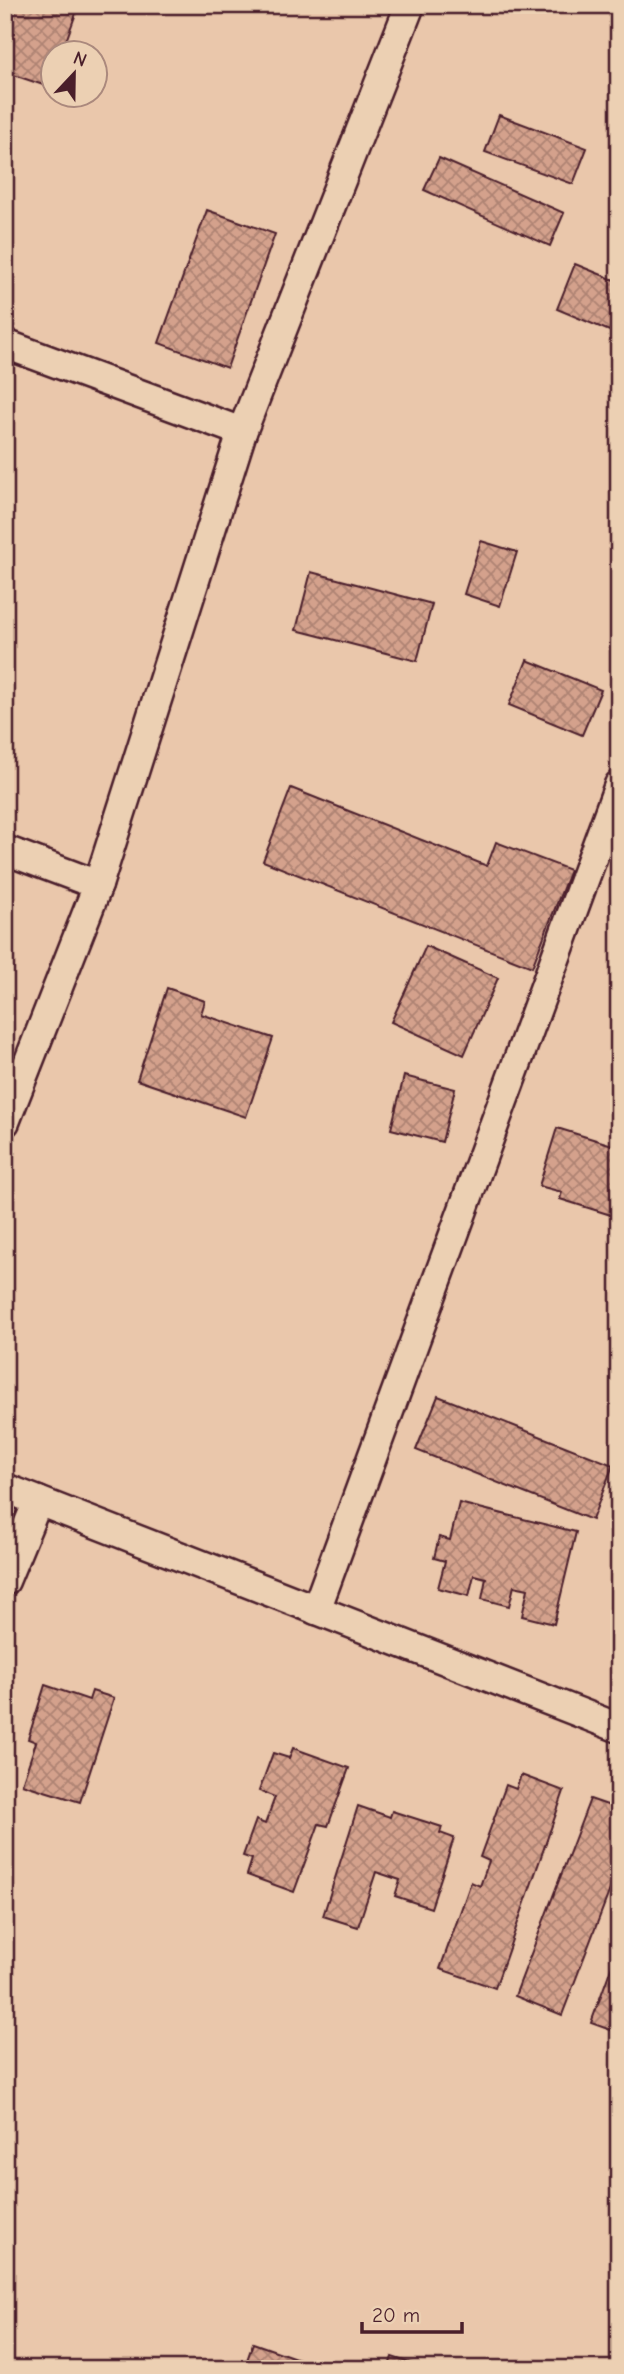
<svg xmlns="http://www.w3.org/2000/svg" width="624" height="2374" font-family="'Comic Neue',sans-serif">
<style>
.building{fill:url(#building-cross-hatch);stroke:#4a1f2b;stroke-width:2}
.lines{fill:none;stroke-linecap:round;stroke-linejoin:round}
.street-casing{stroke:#4a1f2b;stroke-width:33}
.street{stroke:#ecd0b3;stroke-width:28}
</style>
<defs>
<pattern id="building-cross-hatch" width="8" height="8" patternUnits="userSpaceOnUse" patternTransform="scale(1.75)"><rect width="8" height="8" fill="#d4a18c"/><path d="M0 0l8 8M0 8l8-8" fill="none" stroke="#ae8373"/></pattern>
</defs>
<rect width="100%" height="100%" fill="#eac7ab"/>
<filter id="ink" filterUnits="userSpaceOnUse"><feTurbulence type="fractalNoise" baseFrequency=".0143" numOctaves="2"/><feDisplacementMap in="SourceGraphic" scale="14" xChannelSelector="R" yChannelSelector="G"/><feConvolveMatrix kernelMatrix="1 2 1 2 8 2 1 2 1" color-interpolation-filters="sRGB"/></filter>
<g filter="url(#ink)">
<!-- building -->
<g class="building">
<polygon points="7,5 79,5 62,52 52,52 52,78 49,87 5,72"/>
<polygon points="499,115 587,148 573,184 485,152"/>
<polygon points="439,158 564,213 550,246 424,190"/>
<polygon points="207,210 275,234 227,368 159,343"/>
<polygon points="575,264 619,282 619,335 557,309"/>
<polygon points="481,541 517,552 500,606 464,594"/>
<polygon points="311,572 432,604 417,661 296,630"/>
<polygon points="527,660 601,690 582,735 509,705"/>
<polygon points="291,788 487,866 496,842 570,870 532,967 263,861"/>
<polygon points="426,946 498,978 464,1055 391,1022"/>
<polygon points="167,988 205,1001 201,1014 273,1038 246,1117 137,1080"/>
<polygon points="404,1076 455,1089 442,1142 391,1129"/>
<polygon points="557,1128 619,1147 619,1212 616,1211 614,1216 560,1199 562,1192 539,1186"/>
<polygon points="438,1396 613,1465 592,1520 416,1450"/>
<polygon points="459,1503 576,1532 554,1624 522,1616 528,1589 514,1586 509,1606 482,1599 486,1578 474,1575 469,1596 438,1588 445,1561 434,1558 439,1537 450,1540"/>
<polygon points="45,1685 89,1700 92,1691 114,1698 80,1802 22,1784 36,1742 28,1739"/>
<polygon points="293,1748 349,1768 328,1826 319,1824 294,1892 247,1875 252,1859 243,1856 256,1820 265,1824 275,1797 259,1791 273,1753 289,1758"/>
<polygon points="521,1775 564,1791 495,1988 440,1969 471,1882 480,1886 489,1861 480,1857 506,1785 516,1789"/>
<polygon points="590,1799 619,1809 619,1866 562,2015 515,1996"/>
<polygon points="358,1806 390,1817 392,1811 442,1827 440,1833 454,1838 431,1908 395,1896 400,1880 376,1872 358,1927 323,1916"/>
<polygon points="619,1946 619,2033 591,2023"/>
<polygon points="253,2343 327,2369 244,2369"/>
<polygon points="392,2357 428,2369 388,2369"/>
</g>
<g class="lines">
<!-- street casing -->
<g class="street-casing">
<g id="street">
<polyline points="5,344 242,432"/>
<polyline points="5,850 98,885"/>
<polyline points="5,1122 98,885 242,432 410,5"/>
<polyline points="5,1488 619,1728"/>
<polyline points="5,1581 38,1501"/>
<polyline points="316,1610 619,785"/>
</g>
</g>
<!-- street -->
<use href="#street" class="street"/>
</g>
</g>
<!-- margin -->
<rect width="624" height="2374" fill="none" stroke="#ecd0b3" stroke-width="28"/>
<rect x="14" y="14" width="596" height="2346" fill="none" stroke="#4a1f2b" stroke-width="2.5" filter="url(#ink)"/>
<!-- north arrow -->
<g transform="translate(74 74) rotate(22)"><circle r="33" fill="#ecd0b3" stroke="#ab897d" stroke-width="2"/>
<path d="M0-5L12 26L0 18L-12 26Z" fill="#4a1f2b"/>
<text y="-10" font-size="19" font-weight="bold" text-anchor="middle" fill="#4a1f2b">N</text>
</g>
<!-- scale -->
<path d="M362 2322v10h100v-10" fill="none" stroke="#4a1f2b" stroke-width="3.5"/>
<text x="372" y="2322" font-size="21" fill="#4a1f2b" stroke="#ecd0b3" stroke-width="5" paint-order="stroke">20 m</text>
</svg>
